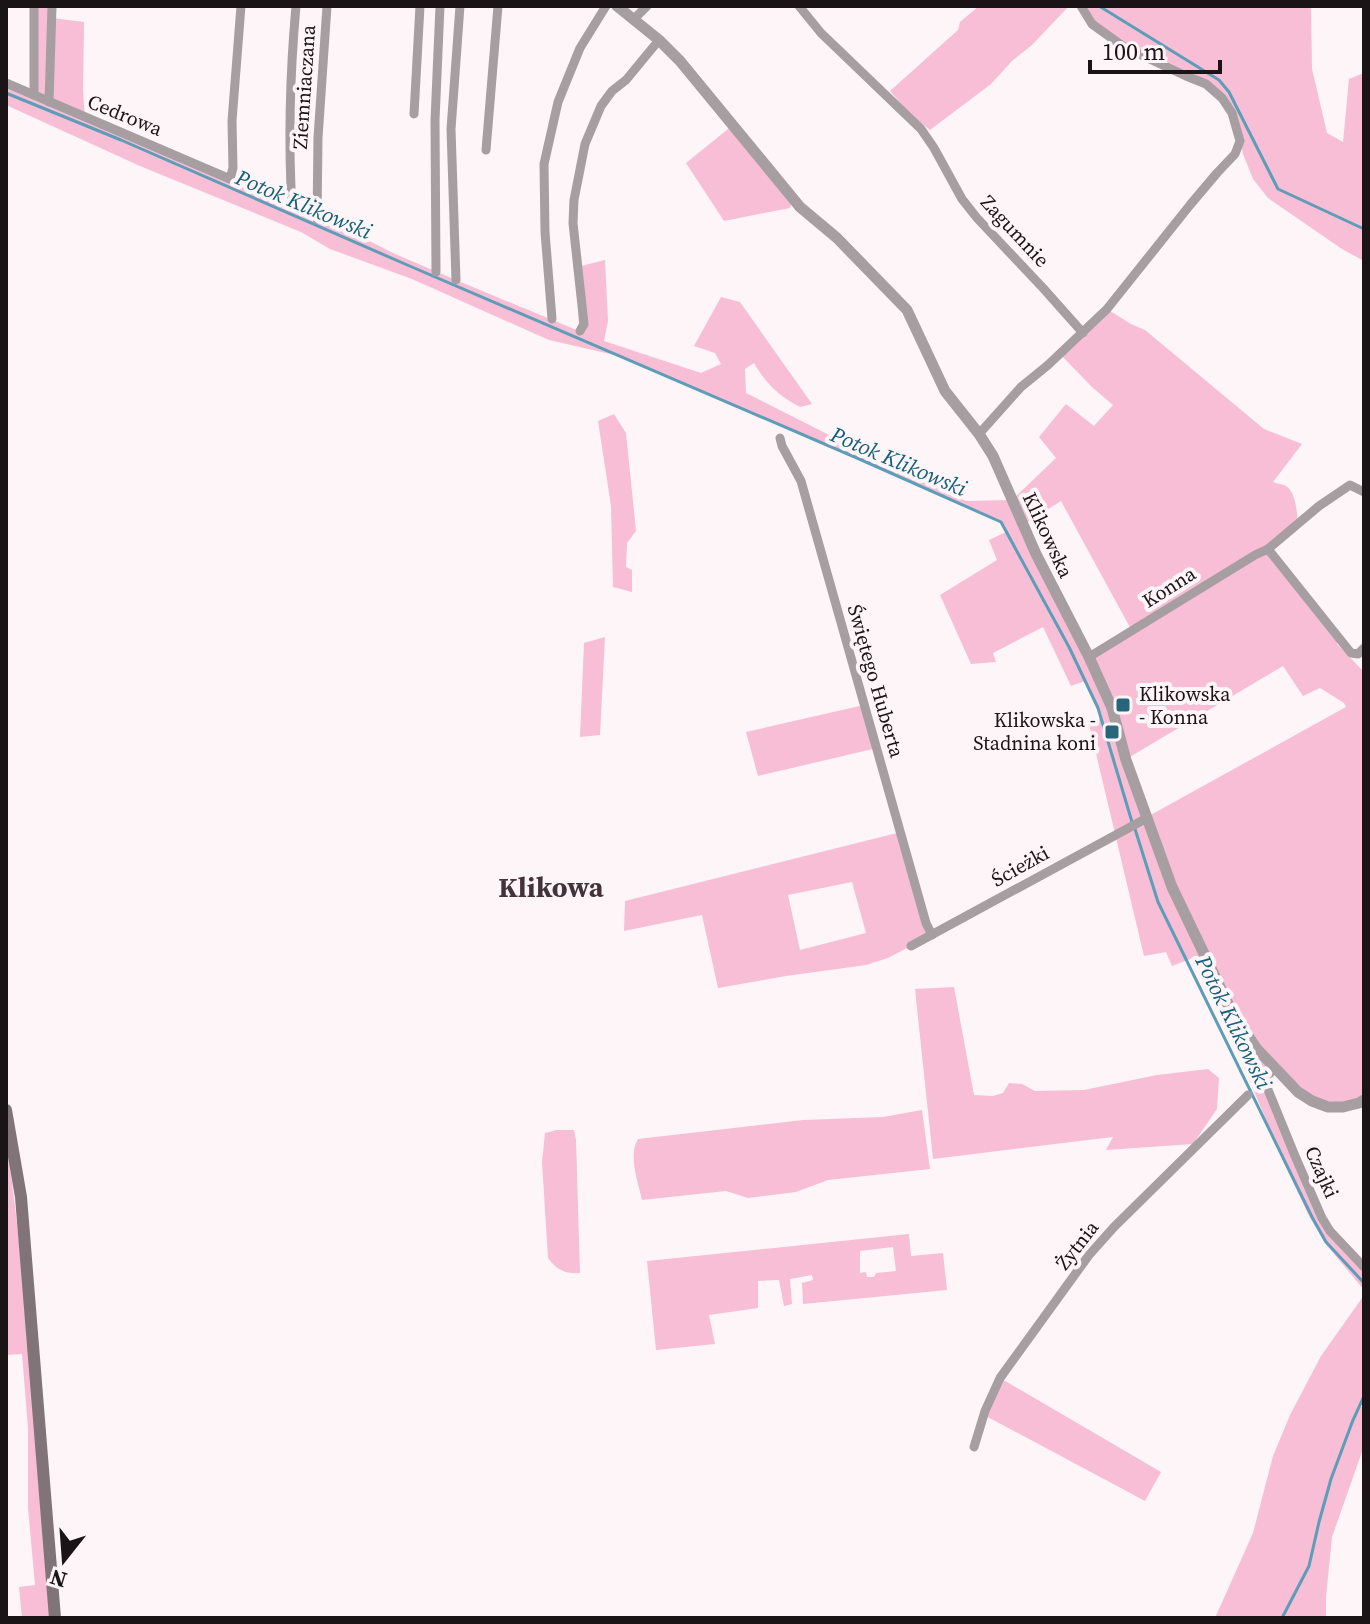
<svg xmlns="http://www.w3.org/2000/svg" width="1370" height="1624" font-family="'Source Serif 4',serif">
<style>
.green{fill:#f7bed6;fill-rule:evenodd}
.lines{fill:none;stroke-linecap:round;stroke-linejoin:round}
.stream{stroke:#5d9db8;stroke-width:3}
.minor{stroke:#a79ea2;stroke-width:9}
.tertiary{stroke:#a79ea2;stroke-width:11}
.secondary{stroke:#807479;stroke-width:12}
.poi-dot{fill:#27657b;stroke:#fdf5f8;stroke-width:3}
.labels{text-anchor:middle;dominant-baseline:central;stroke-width:8;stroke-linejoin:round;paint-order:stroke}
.street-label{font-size:20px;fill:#1b1417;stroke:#fdf5f8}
.poi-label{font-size:20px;fill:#1b1417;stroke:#fdf5f8;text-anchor:start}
.water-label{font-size:22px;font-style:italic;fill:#136078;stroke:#fdf5f8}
.district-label{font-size:28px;font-weight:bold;fill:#42333a;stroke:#fdf5f8}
</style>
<rect width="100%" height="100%" fill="#fdf5f8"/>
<!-- green -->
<g class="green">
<path d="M34,6H52V18L84,22L83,91L85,118L230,179L317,219L346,229L393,253L456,280L579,331L577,267L605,260L608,321L604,341L701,373L721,364L715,353L694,346L721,297L740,302L812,404L800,407C778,395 767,385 754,363L745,369L746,393L914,478L966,501L1012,500L1056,458L1039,437L1066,404L1094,426L1113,405L1092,387L1060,354L1107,309L1131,324L1145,330L1264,429L1302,444L1273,482C1275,483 1285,485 1286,486C1296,492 1297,513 1298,524L1268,549L1338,635L1337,644L1364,672V1096L1359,1103L1312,1101L1276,1068L1264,1080L1322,1218L1364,1267V1290L1325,1243L1310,1218L1283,1161L1198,956L1172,966L1166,952L1144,956L1089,724L1101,718L1085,681L1071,686L1043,627L993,653L996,662L971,664L940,595L997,560L989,540L1006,532L1001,522L619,356L549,340L412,279L330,249L301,232L140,166L6,105V83L33,95ZM1061,501L1132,631L1089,656L1023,525ZM1283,666L1303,696L1320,688L1344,703L1346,707L1147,817L1128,758Z"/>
<polygon points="979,6 1069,6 1032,45 1012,61 991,84 930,130 910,114 890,91 958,30 960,22"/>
<polygon points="1081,6 1311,6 1312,69 1327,133 1343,142 1349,79 1364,73 1364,261 1342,249 1268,198 1253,179 1243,154 1238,131 1214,91 1124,47 1092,24"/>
<polygon points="733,125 793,199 790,208 724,221 686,163"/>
<polygon points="614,414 626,433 636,531 627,543 626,567 632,570 632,592 613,587 611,506 598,421"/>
<polygon points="605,637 600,735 580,737 584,643"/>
<polygon points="864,705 877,748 758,776 746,732"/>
<path d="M901,832L932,935L888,958L866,965L786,976L718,988L702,915L624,931L625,901ZM852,882L866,933L800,950L788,895Z"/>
<polygon points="954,987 974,1095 993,1096 1003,1093 1009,1083 1022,1084 1035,1091 1084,1090 1157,1075 1208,1069 1219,1078 1217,1109 1193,1144 1106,1150 1113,1137 933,1159 915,989"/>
<path d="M922,1110L930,1169L828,1180L796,1192L748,1198L726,1191L642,1200C638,1182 628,1155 638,1139L803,1120L883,1117Z"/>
<path d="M557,1130H574L576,1140L580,1273C565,1274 557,1270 548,1258L542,1162L545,1133Z"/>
<path d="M6,1138C29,1297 37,1458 50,1618H22L19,1587L35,1585L28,1508V1428L22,1354L6,1355Z"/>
<path d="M909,1234L911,1256L943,1253L947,1290L803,1304L802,1283L813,1280L812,1275L790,1279L792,1304L784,1306L779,1280L758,1281V1308L709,1315L715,1344L656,1350L647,1261ZM893,1247L896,1271L876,1273L874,1277H867L866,1272L860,1273V1251Z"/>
<polygon points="1364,1292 1364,1396 1359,1406 1364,1408 1364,1446 1332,1537 1326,1597 1326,1618 1215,1618 1253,1533 1273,1456 1290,1415 1321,1356 1362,1298"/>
<polygon points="1000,1378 1161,1472 1145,1501 984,1415"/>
</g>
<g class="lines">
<!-- stream -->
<g class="stream">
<polyline points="1099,6 1219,80 1229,92 1278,189 1364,229"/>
<polyline points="6,93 121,140 405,264 857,458 1001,522 1069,647 1098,708 1132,822"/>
<polyline points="1135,829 1158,902 1312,1217 1326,1242 1364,1283"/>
<polyline points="1282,1618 1309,1566 1319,1522 1331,1479 1353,1420 1364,1396"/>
</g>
<!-- minor -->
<g class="minor">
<polyline points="799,6 821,33 921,129 934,148 962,199 977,218 1043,288 1083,333"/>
<polyline points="633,20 647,6"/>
<polyline points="6,83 230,179 233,168 232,121 241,6"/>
<polyline points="34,95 34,6"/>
<polyline points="49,102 52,6"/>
<polyline points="414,114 420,6"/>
<polyline points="486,150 498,6"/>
<path d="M292,207C288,140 290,73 296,6"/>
<polyline points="317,219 318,138 327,6"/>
<polyline points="436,272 435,120 440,6"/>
<polyline points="456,280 451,129 460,6"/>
<polyline points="552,319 545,232 544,164 558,102 580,48 606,6"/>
<polyline points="580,331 584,324 573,223 574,200 585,144 601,106 612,91 626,80 659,40"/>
<polyline points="979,434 1021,387 1048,365 1107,309 1190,205 1217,173 1235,154 1240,141 1232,113 1222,98 1206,84 1186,76 1124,47 1092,24 1081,6"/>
<polyline points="780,438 782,446 801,481 926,923 932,935"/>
<polyline points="1268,549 1351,653 1358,654 1364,648"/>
<polyline points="1089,657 1255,555 1268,549 1319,506 1350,485 1364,492"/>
<polyline points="911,946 1147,818"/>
<polyline points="1275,1068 1264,1080 1295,1156 1322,1218 1330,1231 1364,1267"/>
<polyline points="974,1447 985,1411 1000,1378 1089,1255 1114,1227 1248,1095"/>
</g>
<!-- tertiary -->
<polyline class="tertiary" points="617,6 659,40 680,61 800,207 837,238 907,310 945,391 979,434 993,456 1036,554 1089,657 1112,708 1126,760 1172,887 1230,1008 1244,1030 1257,1049 1298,1092 1312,1101 1328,1107 1343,1107 1359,1103 1364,1100"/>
<!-- secondary -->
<polyline class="secondary" points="6,1110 21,1197 55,1618"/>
</g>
<!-- markers -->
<g class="poi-dot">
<rect x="1115" y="697" width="16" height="16" rx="4"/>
<rect x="1104" y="724" width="16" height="16" rx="4"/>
</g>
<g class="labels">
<!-- street labels -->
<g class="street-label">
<text transform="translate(304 87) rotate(-86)">Ziemniaczana</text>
<text transform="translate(125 115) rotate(22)">Cedrowa</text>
<text transform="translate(1015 231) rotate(47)">Zagumnie</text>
<text transform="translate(1048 535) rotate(65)">Klikowska</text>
<text transform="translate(1169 587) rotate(-32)">Konna</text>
<text transform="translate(876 681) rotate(74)">Świętego Huberta</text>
<text transform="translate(1020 866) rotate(-29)">Ścieżki</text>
<text transform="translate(1322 1172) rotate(66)">Czajki</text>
<text transform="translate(1077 1245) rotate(-52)">Żytnia</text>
</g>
<!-- poi labels -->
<g class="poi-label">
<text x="1139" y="694">Klikowska<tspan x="1139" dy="23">- Konna</tspan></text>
<text x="1096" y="720" text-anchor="end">Klikowska -<tspan x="1096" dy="23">Stadnina koni</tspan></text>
</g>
<!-- water labels -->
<g class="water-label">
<text transform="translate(304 204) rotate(23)">Potok Klikowski</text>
<text transform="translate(899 461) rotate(23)">Potok Klikowski</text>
<text transform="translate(1234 1022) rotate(64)">Potok Klikowski</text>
</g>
<!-- district labels -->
<g class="district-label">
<text x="551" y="887">Klikowa</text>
</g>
</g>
<!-- border -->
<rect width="1370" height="1624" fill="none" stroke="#1b1417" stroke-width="16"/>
<!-- north arrow -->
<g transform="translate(64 1560) rotate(197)" stroke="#fdf5f8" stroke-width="6" paint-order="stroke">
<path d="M0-6L14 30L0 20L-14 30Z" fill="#1b1417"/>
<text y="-12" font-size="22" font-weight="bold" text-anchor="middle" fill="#1b1417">N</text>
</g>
<!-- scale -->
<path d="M1090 60v12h130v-12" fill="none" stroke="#1b1417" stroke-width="4"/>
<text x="1102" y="60" font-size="24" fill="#1b1417" stroke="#fdf5f8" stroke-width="6" paint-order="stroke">100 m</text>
</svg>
